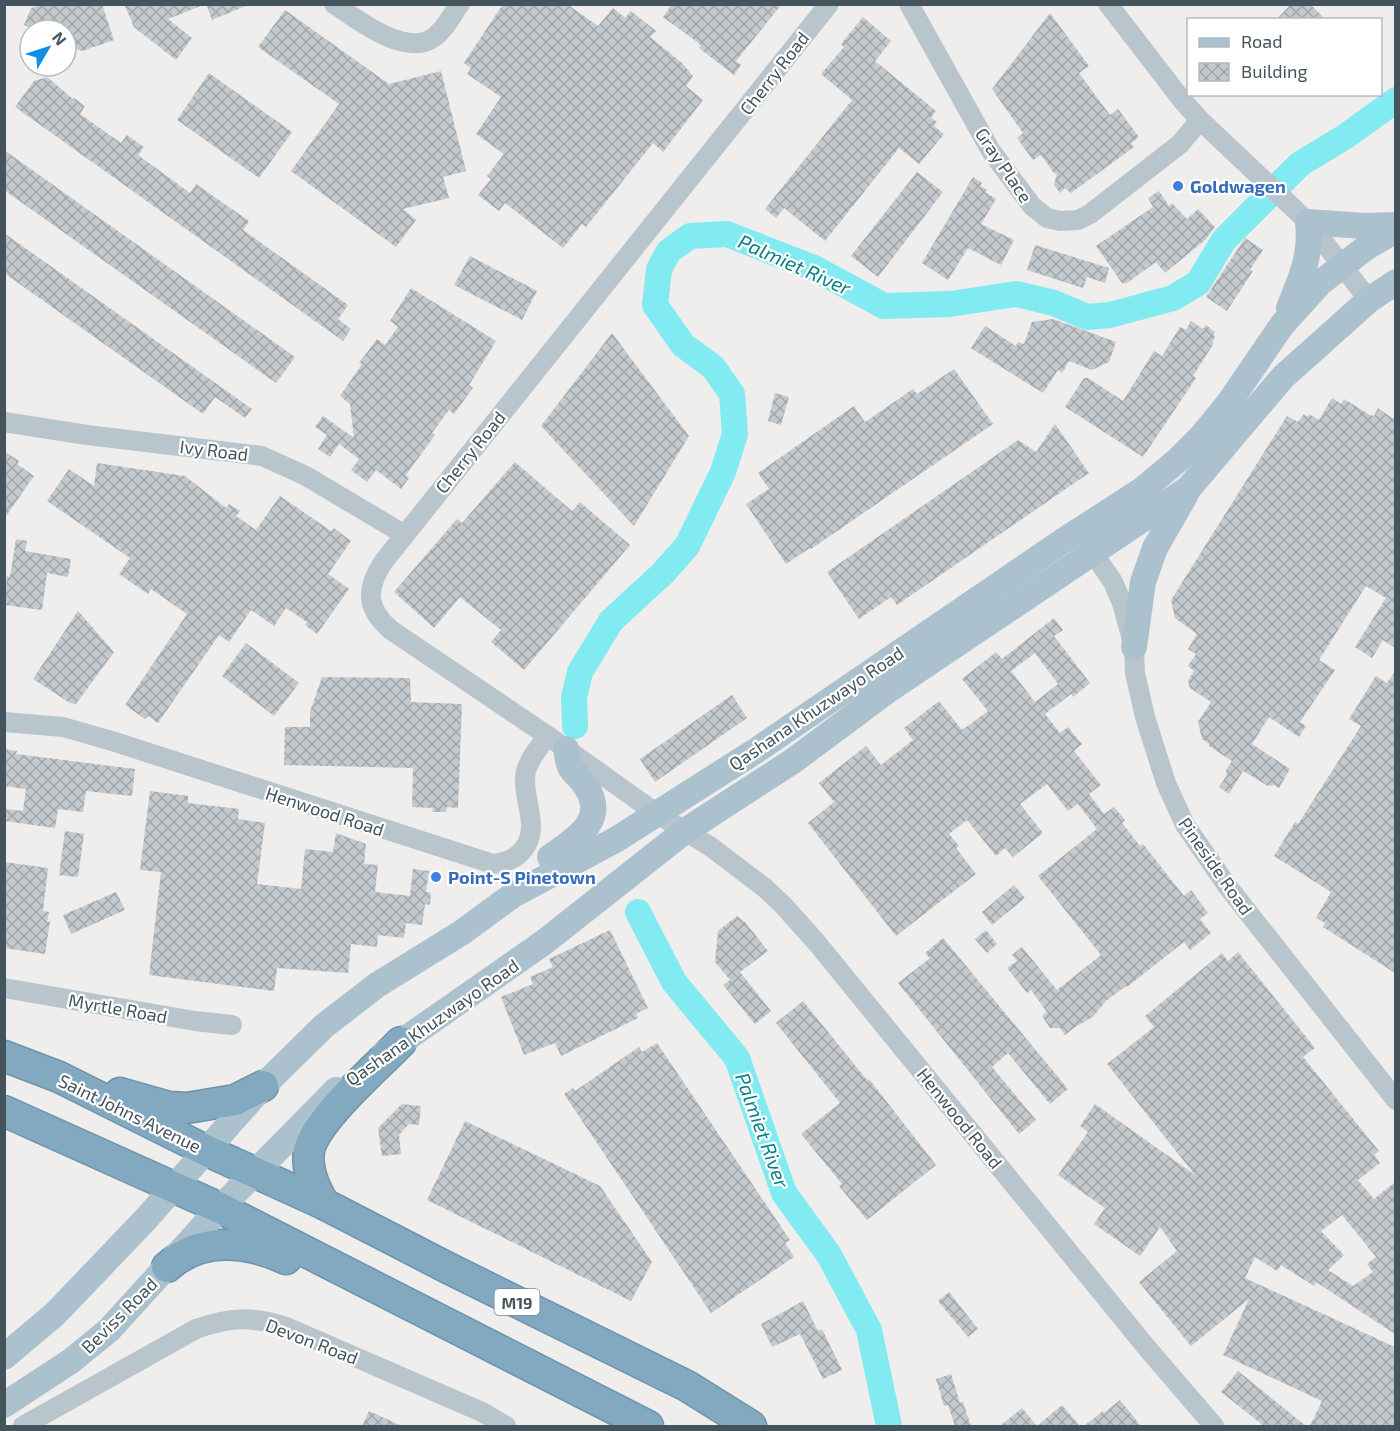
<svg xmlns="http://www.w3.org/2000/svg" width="1400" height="1431" font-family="'Exo 2',sans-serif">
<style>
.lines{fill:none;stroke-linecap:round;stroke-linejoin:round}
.river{stroke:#82ebf1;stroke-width:26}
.building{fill:url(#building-cross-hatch);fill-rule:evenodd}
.highway-casing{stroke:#6d94ab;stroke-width:33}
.minor{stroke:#b8c5cc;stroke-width:20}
.major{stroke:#abc2ce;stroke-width:26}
.highway{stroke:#82a9c0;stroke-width:30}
.shop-dot{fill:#3f7fe0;stroke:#fff;stroke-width:2}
.labels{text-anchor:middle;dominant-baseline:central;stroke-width:4.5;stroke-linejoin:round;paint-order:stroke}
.shield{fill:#fff;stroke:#7c878d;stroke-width:1.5}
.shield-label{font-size:16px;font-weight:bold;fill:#44545c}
.street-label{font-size:18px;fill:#44545c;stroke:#fff}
.shop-label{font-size:18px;font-weight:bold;fill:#366cbe;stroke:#fff;text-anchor:start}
.water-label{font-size:20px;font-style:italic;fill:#078088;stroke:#fff}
</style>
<defs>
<pattern id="building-cross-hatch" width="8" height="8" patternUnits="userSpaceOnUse" patternTransform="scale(1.5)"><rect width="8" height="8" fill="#c4c9cd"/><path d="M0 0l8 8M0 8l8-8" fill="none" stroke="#a1a6aa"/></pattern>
</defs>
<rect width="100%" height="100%" fill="#f0eded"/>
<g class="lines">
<!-- river -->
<g class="river">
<polyline points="575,726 574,697 580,672 611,621 663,573 687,546 723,472 735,434 732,394 713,367 683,345 655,305 659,269 669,251 690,236 727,234 814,268 884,306 950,304 1016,294 1054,303 1087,317 1110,315 1136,308 1173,298 1198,283 1224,240 1300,164 1346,136 1396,100"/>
<polyline points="638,912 674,982 737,1058 784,1193 829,1255 869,1330 889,1426"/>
</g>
</g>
<!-- building -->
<g class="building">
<polygon points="44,4 102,4 114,40 82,51 66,44 66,30 36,30 24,25 31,8"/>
<polygon points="124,4 203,4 203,5 168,19 192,38 176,60 134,27"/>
<polygon points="206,4 248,4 248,5 212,20"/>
<polygon points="503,4 567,4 598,26 613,8 625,18 631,11 656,31 650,37 682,63 693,76 686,86 703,100 663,152 653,143 586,227 582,224 563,248 505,203 499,211 478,195 491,179 487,176 504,154 476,134 501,97 467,74 471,68 464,63"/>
<polygon points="672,4 782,4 736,61 741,65 734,75 699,48 701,45 663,17"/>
<polygon points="1291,4 1310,4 1326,20 1276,20"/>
<polygon points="285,10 389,84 441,71 466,171 443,177 449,198 403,209 416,220 396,247 291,171 339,104 258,47"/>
<polygon points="1050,13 1089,66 1079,73 1110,115 1118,109 1139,137 1131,143 1134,147 1071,193 1065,188 1060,193 1054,185 1057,174 1054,173 1041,155 1033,160 1017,138 1023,133 992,89"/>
<polygon points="863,17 891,41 875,61 936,111 931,118 937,122 934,126 944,134 919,164 899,148 825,241 784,208 776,218 765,209 852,100 821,74 844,47 841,44"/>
<polygon points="209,73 292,132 259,178 177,120"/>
<polygon points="47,77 73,99 74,98 85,106 80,114 121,143 127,135 144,147 138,155 190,193 196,184 249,221 243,230 348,305 338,319 351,329 343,341 15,107 34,81"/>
<polygon points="4,150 295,357 276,383 4,190"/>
<polygon points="917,172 943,192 878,277 851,256"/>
<polygon points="973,177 982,183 980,186 987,190 985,192 996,199 981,224 1014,240 1001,265 968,248 948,280 922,263"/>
<polygon points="1159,191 1169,206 1172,203 1187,219 1198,209 1215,227 1205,240 1165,273 1156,262 1127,283 1122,283 1096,246 1153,207 1148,198"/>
<polygon points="4,233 252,409 245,418 215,397 203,414 4,273"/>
<polygon points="1245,238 1263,250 1250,270 1253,271 1227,311 1206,297"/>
<polygon points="1035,245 1109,268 1105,283 1087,277 1083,288 1027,270"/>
<polygon points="470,256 537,291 522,320 454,285"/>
<polygon points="411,288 496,341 469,385 473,388 454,414 449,410 432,433 435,435 406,475 409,478 401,489 376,470 367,482 351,470 359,459 339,444 330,457 318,449 327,435 315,427 323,416 354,438 350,404 340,396 362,364 359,363 377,339 385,345 398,327 390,321"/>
<polygon points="1053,319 1116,342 1109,362 1092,370 1069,361 1062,373 1058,370 1043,393 971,348 985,326 1016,346 1018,342 1024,344 1032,322"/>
<polygon points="1191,321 1203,329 1206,325 1215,332 1213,335 1215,337 1212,342 1214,343 1193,376 1196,378 1143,457 1065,407 1084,378 1088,378 1123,401 1154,351 1162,356 1180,327 1186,330"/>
<polygon points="612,333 689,436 634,526 541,426"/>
<polygon points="954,369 993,424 811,549 810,548 786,564 746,504 769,489 758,473 854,406 865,422 913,389 917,394"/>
<polygon points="775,393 789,397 781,425 768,421"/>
<polygon points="1332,398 1341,404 1344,399 1370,415 1374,416 1378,408 1395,420 1395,648 1383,640 1372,658 1355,647 1386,598 1366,586 1319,660 1335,670 1300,722 1306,726 1299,737 1269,717 1252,744 1290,769 1279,788 1274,785 1268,786 1243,771 1229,794 1219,787 1227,775 1226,770 1232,761 1209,746 1209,744 1202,739 1198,722 1211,702 1190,688 1188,681 1194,671 1188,666 1196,654 1188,649 1197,634 1175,618 1171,600 1287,416 1298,422 1304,414 1308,417 1309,414 1319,420"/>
<polygon points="1055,424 1089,473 897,605 891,597 859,619 827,572 1018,440 1036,452"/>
<polygon points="4,451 19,461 17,464 34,476 4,519"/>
<polygon points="515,462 572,511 580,502 630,545 524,670 491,642 501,630 460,597 434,628 394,592 457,519 462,523"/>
<polygon points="97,463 185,476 226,508 229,504 240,511 236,516 256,530 280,496 331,531 334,528 351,541 328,574 349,589 317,634 305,625 307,622 286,608 274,626 251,610 229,642 219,635 158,723 148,716 145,719 125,705 187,614 151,589 148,594 119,574 130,558 47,501 69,469 94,486"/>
<polygon points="16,539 27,541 25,551 71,559 68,577 47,573 42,610 4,605 7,576 10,577"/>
<polygon points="78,611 114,652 76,704 70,703 33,679"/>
<path d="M1054,618L1063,630L1054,636L1090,683L1073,697L1071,694L1045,714L1060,733L1068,727L1082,744L1074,751L1101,785L1089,794L1104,814L1114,807L1125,820L1122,823L1140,846L1143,844L1184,896L1191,890L1208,913L1200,919L1211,933L1190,950L1184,942L1127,987L1126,986L1106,1001L1093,1017L1075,1027L1065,1035L1060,1028H1050L1042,1016L1047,1012L1031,990L1027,993L1007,968L1017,961L1012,955L1022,947L1057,990L1101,955L1038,876L1097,829L1078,804L1068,811L1047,784L1020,804L1043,833L1013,857L1005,848L996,856L967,820L949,834L959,846L956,848L976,874L896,936L808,823L834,802L819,783L866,746L881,765L913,740L904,728L939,701L962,730L988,711L962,679L996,652L1002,659ZM1035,653L1058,684L1035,702L1011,671Z"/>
<polygon points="246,643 299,683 274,716 222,676"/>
<polygon points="1395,671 1395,973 1323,927 1325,923 1316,918 1331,892 1274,856 1295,822 1298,824 1361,726 1349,719 1376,676 1387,683"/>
<polygon points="322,677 410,678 411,702 462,704 458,808 447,807 446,812 432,812 433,808 412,807 413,768 284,765 285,727 310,727 310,712"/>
<polygon points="732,695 747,718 655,782 640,759"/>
<polygon points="4,749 17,751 16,754 135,769 132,796 86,791 83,812 58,809 55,828 4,821 4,809 23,811 26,789 4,786"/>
<polygon points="150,791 188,796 188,803 239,809 238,819 265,823 257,884 301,889 305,849 333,852 336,833 366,844 364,864 378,865 375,892 410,896 413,869 429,871 426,892 431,893 430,905 425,904 422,925 406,923 404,938 378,935 377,947 351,944 348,973 277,968 274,991 149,975 161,872 140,870"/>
<polygon points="65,831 84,834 78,877 59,875"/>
<polygon points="4,862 48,868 43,911 49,912 47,922 50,921 45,954 4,948"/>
<polygon points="1014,885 1025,898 992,925 982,912"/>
<polygon points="116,892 125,910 71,934 63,915"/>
<polygon points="737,916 745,922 768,951 740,972 771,1011 755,1024 723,985 730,980 715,962 718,931"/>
<polygon points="610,930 648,1008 636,1014 638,1018 561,1056 555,1043 524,1055 501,997 533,984 530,977 553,967 549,959"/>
<polygon points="986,930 997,944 987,953 975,939"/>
<polygon points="943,938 1068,1089 1050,1104 1008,1053 992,1067 1036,1120 1019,1134 898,983 930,958 925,953"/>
<path d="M1238,952L1315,1048L1303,1057L1379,1151L1374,1155L1380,1163L1358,1180L1374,1199L1395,1182V1334L1316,1282L1314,1286L1281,1265L1277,1271L1255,1257L1245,1278L1395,1347V1426H1310L1322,1401L1223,1355L1249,1299L1191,1346L1139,1282L1177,1251L1160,1227L1140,1256L1094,1224L1105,1208L1058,1175L1088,1132L1080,1126L1095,1104L1195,1175L1107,1064L1154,1027L1145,1016L1222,953L1228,961ZM1342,1215L1376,1257L1367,1264L1373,1272L1353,1286L1328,1270L1344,1255L1321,1231Z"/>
<polygon points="803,1001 867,1080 869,1079 936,1165 867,1220 839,1186 842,1184 801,1134 840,1103 776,1023"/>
<polygon points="657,1043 790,1240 785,1243 794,1257 711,1313 564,1094 573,1088 575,1091 639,1047 642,1052"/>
<polygon points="402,1104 421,1106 419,1125 409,1124 399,1135 401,1154 382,1156 378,1128"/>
<polygon points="465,1121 600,1186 652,1262 631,1301 427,1200"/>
<polygon points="949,1292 978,1329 968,1337 938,1301"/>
<polygon points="803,1301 818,1331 822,1329 842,1370 823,1379 800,1334 772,1347 761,1324"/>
<polygon points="1238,1371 1306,1426 1264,1426 1221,1392"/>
<polygon points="951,1374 960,1403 963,1402 971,1426 955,1426 948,1405 944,1406 936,1379"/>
<polygon points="1120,1400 1141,1426 1084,1426 1103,1411 1104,1413"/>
<polygon points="1062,1405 1080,1426 1000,1426 1022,1408 1037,1426"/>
<polygon points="369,1411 402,1426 362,1426"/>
</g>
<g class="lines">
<!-- highway casing -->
<g class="highway-casing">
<g id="highway">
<polyline points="4,1056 59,1077 205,1150 324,1204 448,1268 687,1386 751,1426"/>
<polyline points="120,1093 169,1107 187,1108 235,1100 263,1086"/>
<polyline points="4,1111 220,1208 648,1426"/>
<path d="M324,1204C315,1189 306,1169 309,1151C314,1121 378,1066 401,1042"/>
<path d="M167,1267C201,1236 247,1241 286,1259"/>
</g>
</g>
<!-- minor -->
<g class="minor">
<path d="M334,4C358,20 405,57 433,38C445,30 451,16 460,4"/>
<path d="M829,4L384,561C366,588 365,608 391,630L548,736L656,813L711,847L765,888L783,905L817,943L1147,1348L1214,1426"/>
<polyline points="909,4 991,151 1032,206 1047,218 1060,221 1078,220 1090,214 1180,144 1200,120"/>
<polyline points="1108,4 1182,100 1200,120 1308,222 1369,300"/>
<polyline points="4,422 87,435 262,456 306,476 405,535"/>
<polyline points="1085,541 1113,582 1122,603 1134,647 1135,673 1145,717 1166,783 1185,825 1228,887 1396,1100"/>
<path d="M4,722L63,727L112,741L493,864C505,863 514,860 522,851C543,827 520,798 526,771C530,757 540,746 548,736"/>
<polyline points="4,988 195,1021 232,1025"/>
<path d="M23,1426L196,1329C230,1317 252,1316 286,1327L482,1412L506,1426"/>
</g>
<!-- major -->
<g class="major">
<path d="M1289,308C1301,278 1312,255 1308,222L1364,226L1396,225"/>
<polyline points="1134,647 1143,582 1155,548 1186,494"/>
<path d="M550,857C576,839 609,820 585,785C581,778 574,774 570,767C568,762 567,754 566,749"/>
<polyline points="384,1054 543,943 685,831 793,761 887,691 1189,488 1283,377 1369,300 1396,282"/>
<polyline points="4,1357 55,1314 145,1220 263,1086 324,1026 377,985 461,933 513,895 617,839 757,750 1063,541 1142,490 1178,460 1201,437 1228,404 1282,325 1320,283 1367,247 1396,230"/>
<polyline points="4,1405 71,1361 109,1330 220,1208 336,1090"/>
</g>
<!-- highway -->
<use href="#highway" class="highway"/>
</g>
<!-- markers -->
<g class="shop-dot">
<circle cx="1178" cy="186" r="6"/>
<circle cx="436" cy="877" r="6"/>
</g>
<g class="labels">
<!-- shield labels -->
<rect class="shield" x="494.5" y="1289" width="45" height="26" rx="4.5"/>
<g class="shield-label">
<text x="517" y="1302">M19</text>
</g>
<!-- street labels -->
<g class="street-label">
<text transform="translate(774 73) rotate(-52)">Cherry Road</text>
<text transform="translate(1004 165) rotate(56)">Gray Place</text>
<text transform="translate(214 450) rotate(7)">Ivy Road</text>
<text transform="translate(470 452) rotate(-51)">Cherry Road</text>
<text transform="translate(816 708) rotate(-34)">Qashana Khuzwayo Road</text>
<text transform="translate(325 811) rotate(18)">Henwood Road</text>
<text transform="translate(1216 866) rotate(55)">Pineside Road</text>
<text transform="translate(118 1008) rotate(10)">Myrtle Road</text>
<text transform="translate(432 1022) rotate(-35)">Qashana Khuzwayo Road</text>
<text transform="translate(130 1113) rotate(26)">Saint Johns Avenue</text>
<text transform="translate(960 1118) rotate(51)">Henwood Road</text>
<text transform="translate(119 1315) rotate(-45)">Beviss Road</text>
<text transform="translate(312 1341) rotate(21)">Devon Road</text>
</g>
<!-- shop labels -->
<g class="shop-label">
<text x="1190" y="186">Goldwagen</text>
<text x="448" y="877">Point-S Pinetown</text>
</g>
<!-- water labels -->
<g class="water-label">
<text transform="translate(795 264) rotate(24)">Palmiet River</text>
<text transform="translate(763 1130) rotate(70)">Palmiet River</text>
</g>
</g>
<!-- border -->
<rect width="1400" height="1431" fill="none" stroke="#44545c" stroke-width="12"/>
<!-- legend -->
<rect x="1187" y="18" width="195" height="78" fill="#ffffff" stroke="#b4bbbe" stroke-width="1.5"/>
<rect x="1199" y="38" width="30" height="9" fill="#abc2ce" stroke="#b4bbbe" stroke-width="1.5"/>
<text x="1241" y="48" font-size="18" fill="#44545c">Road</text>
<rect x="1199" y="63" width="30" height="18" fill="url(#building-cross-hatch)" stroke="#b4bbbe" stroke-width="1.5"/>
<text x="1241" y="78" font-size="18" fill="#44545c">Building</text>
<!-- north arrow -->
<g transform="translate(48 48) rotate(51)"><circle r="28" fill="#ffffff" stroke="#b4bbbe" stroke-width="1.5"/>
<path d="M0-4.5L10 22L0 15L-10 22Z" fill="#0e8fe9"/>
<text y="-9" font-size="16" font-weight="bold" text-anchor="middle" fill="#44545c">N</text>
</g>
</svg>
